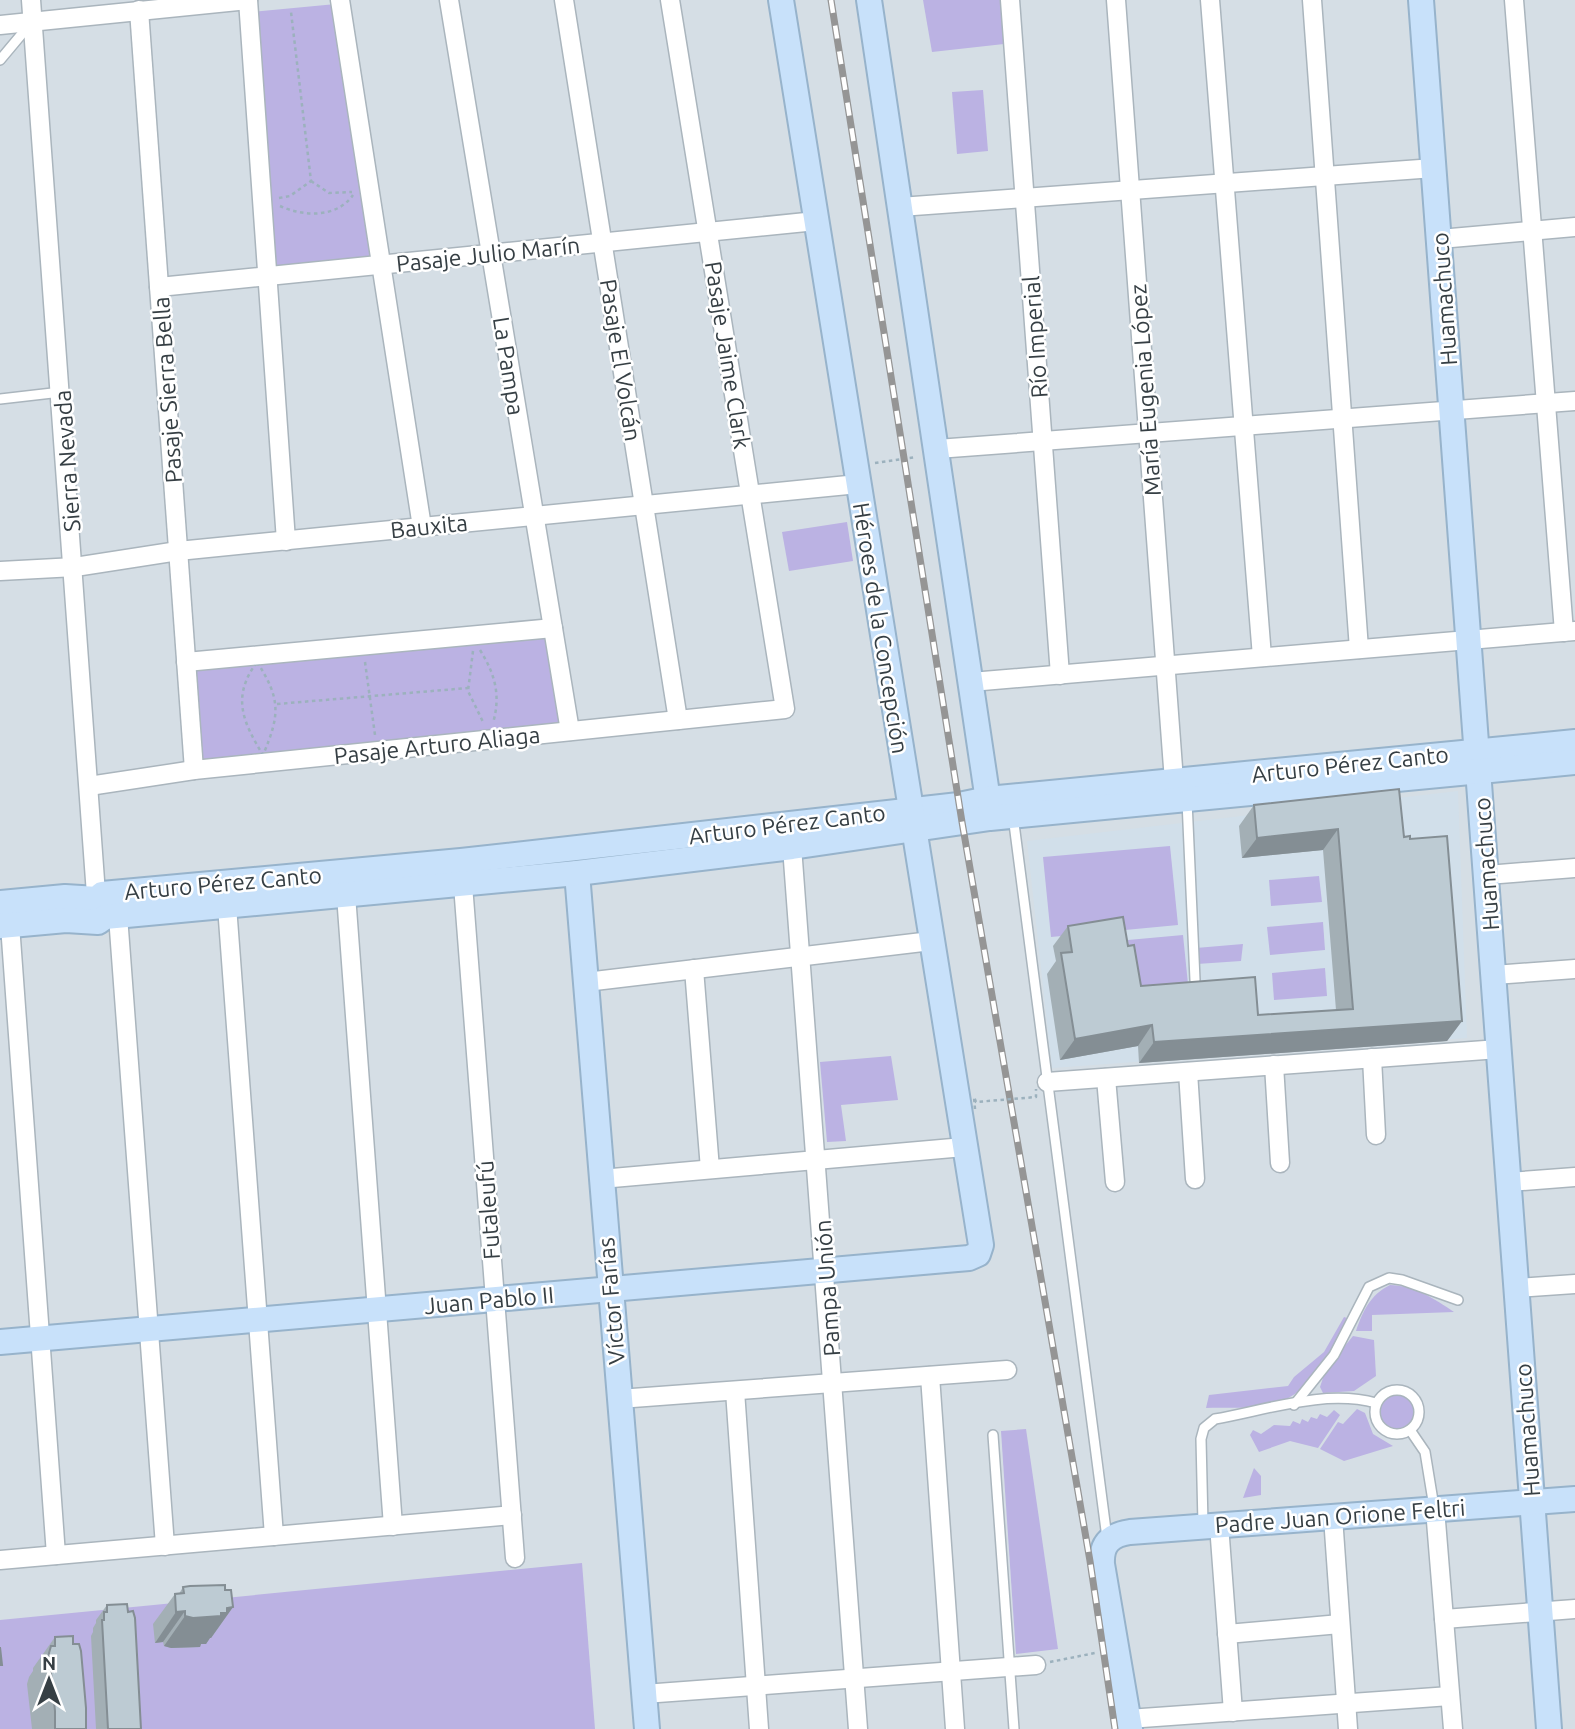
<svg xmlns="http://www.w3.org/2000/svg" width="1575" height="1729" font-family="Ubuntu,sans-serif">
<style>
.residential{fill:#d5dee5}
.education{fill:#d1dfea}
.green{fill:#bbb2e3}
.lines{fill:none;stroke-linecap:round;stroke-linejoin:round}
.lane-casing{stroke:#aab5bd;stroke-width:12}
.street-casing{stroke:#aab5bd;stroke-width:21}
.secondary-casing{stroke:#97b3cb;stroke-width:28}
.path{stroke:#9cb1bd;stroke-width:2.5;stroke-dasharray:3.5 3.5;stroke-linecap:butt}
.lane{stroke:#fff;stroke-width:9}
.street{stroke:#fff;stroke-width:18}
.secondary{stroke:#c8e1fa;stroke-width:24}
.rail-casing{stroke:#959595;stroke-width:7}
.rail{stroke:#fff;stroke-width:4.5;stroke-dasharray:13;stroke-linecap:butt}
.path-bridge{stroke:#9cb1bd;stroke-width:2.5;stroke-dasharray:3.5 3.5;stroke-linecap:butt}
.wall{fill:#a3afb5}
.shaded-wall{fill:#848e94}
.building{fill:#bdcbd3;stroke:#848e94;stroke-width:2}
.labels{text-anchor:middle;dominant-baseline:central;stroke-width:5;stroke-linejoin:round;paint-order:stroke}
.street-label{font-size:23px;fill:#363f44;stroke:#fff}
</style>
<rect width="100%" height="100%" fill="#e6edf2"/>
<!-- residential -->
<rect class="residential" x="0" y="0" width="1575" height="1729"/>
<!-- education -->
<polygon class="education" points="1458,791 1467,1038 1052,1068 1027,841"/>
<!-- green -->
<g class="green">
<polygon points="923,0 1001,0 1004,44 932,52"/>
<polygon points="336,4 375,260 270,271 252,12"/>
<polygon points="983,90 988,151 957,154 952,92"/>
<polygon points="847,522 853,561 789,571 782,532"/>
<polygon points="545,630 560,729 197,763 191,665"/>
<polygon points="1170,846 1178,925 1051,937 1043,857"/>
<polygon points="1319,876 1322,902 1271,906 1269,880"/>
<polygon points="1323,922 1325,950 1270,955 1267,927"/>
<polygon points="1183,935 1189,994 1134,1000 1128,940"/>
<polygon points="1243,944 1241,961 1197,964 1196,948"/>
<polygon points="1325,968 1327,996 1274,1000 1272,973"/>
<polygon points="891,1056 898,1100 841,1105 846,1141 827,1142 820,1062"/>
<path d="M1390,1285C1413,1285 1435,1299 1454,1312L1372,1315V1331H1356C1363,1311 1370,1295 1390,1285Z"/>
<path d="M1344,1317L1350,1319C1338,1350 1309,1393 1277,1403C1256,1410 1228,1407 1206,1408L1209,1395L1288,1386L1294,1377L1324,1352Z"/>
<polygon points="1353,1336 1374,1340 1376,1376 1354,1391 1323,1393 1320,1387 1326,1369"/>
<circle cx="1397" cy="1412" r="17"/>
<polygon points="1357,1409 1365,1413 1373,1434 1393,1446 1344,1461 1320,1449 1338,1422 1343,1424"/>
<polygon points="1334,1410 1340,1415 1318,1448 1290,1441 1259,1452 1250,1435 1253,1430 1261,1434 1274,1425 1290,1426 1293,1421 1300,1424 1302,1419 1308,1422 1311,1417 1317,1419 1320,1414 1327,1417"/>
<polygon points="1026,1429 1058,1649 1016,1654 1001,1431"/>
<polygon points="1254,1468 1261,1476 1261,1495 1243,1498"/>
<polygon points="582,1563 595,1729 0,1729 0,1620"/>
</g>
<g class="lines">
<!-- lane casing -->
<g class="lane-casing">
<g id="lane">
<polyline points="0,60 31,23"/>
<polyline points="0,399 61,392"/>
<polyline points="1187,801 1195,980"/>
<polyline points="1013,816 1107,1538"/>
<circle cx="1397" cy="1412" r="22"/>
<polyline points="1294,1405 1334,1355 1369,1287 1389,1278 1402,1280 1458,1300"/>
<polyline points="1410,1430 1425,1452 1434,1507"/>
<polyline points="993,1435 1014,1729"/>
<path d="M1203,1524L1201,1439L1204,1428L1215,1419C1266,1410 1325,1389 1376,1403"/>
</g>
</g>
<!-- street casing -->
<g class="street-casing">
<g id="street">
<polyline points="31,0 97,908"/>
<polyline points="248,0 286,541"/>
<polyline points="340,0 422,527"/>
<polyline points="449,0 570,731"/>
<polyline points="564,0 678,720"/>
<polyline points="1010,0 1060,675"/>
<polyline points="1116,0 1174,781"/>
<polyline points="1210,0 1262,657"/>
<polyline points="1312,0 1359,649"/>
<polyline points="1514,0 1564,632"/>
<polyline points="139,10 194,770"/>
<polyline points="0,25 248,0"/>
<polyline points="900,207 1434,168"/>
<polyline points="1440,239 1575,227"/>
<polyline points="159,287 816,221"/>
<polyline points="937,449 1575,401"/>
<polyline points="0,571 75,567 178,551 858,484"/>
<polyline points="186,662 553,628"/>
<polyline points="971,682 1575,631"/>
<polyline points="89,786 194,770 785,709 670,0"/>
<polyline points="792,847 858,1729"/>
<polyline points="462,872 515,1558"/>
<polyline points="1487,875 1575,868"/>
<polyline points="346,895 393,1526"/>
<polyline points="227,906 274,1536"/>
<polyline points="118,916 165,1546"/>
<polyline points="10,925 56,1555"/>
<polyline points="694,969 710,1169"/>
<polyline points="1494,975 1575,969"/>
<polyline points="586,982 931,941"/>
<polyline points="1372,1058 1376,1135"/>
<polyline points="1274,1065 1280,1163"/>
<polyline points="1188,1072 1195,1179"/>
<polyline points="1106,1078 1115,1182"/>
<polyline points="1047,1082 1499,1049"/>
<polyline points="601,1179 964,1147"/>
<polyline points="1509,1182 1575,1177"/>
<polyline points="1516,1288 1575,1284"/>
<polyline points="930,1376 955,1729"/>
<polyline points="735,1391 759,1729"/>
<polyline points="619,1399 1007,1370"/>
<polyline points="1435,1509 1453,1729"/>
<polyline points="1333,1517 1348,1729"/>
<polyline points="1219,1525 1233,1712"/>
<polyline points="0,1560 512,1515"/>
<polyline points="1444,1619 1575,1609"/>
<polyline points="1227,1634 1340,1624"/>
<polyline points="644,1694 1036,1665"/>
<polyline points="1128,1719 1450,1696"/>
</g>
</g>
<!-- secondary casing -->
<g class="secondary-casing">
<g id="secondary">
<polyline points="869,0 990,814"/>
<polyline points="1421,0 1549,1729"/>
<polyline points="577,873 647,1729"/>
<polyline points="0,903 65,897 97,899 102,894 461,861 959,805 988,799 1575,742"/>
<polyline points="0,926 66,920 98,922 105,917 577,873 792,847 990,818 1575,762"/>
<polyline points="0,1342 969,1258 978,1254 981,1245 781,0"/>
<path d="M1130,1729L1102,1564C1101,1544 1110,1535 1130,1532L1575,1499"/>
</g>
</g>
<!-- path -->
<g class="path">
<polyline points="311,181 329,193 352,192"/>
<polyline points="279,198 290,196 311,181 291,12"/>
<path d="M280,206C304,217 337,218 353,195"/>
<polyline points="875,463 916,457"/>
<path d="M480,650C495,674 501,695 493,723"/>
<polyline points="473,651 468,691 484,724"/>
<path d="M257,662C281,699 280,715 263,755C243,722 231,697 257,662Z"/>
<polyline points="365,662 375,735"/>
<polyline points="277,704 468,688"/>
<polyline points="1050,1662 1095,1653"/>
</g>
<!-- lane -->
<use href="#lane" class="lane"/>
<!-- street -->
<use href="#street" class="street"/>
<!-- secondary -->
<use href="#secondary" class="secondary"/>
<!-- rail casing -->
<g class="rail-casing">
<polyline id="rail" points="831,0 962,822 1090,1561 1115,1729"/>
</g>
<!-- rail -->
<use href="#rail" class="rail"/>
<!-- path-bridge -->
<polyline class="path-bridge" points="975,1109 974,1097 976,1102 1036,1097 1036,1089"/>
</g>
<!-- wall -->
<g class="wall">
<polygon points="1254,805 1404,837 1410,839 1462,1021 1447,1041 1139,1063 1138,1046 1060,1060 1047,974 1056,961 1053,946 1068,926 1128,946 1141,986 1258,1015 1336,1010 1323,850 1242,858 1239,826"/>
<polygon points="183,1587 225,1590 233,1607 211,1638 210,1638 206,1644 201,1644 200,1647 171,1648 164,1646 163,1642 155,1643 153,1624 175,1594 179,1594"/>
<polygon points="107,1605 141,1729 96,1729 91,1636 93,1632 93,1628 96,1623 96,1620"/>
<polygon points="55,1637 73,1644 86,1729 32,1729 27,1684 29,1677 33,1671 33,1668"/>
</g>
<!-- shaded-wall -->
<g class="shaded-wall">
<polygon points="1338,829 1323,850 1242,858 1257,838"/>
<polygon points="1462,1021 1447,1041 1139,1063 1154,1042"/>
<polygon points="1152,1025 1138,1046 1060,1060 1075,1039"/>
<polygon points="233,1607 211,1638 210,1638 206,1644 201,1644 200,1647 171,1648 164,1646 185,1616"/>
<polygon points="185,1611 163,1642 155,1643 176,1612"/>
</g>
<!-- building -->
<g class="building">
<polygon points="1399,789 1404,837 1410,836 1410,839 1447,836 1462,1021 1154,1042 1152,1025 1075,1039 1061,953 1072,952 1068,926 1123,917 1128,946 1134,945 1141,986 1255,977 1258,1015 1353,1009 1338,829 1257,838 1254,805"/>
<polygon points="225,1585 225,1590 231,1590 233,1607 227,1608 227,1613 221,1613 221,1616 193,1618 185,1616 185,1611 176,1612 175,1594 184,1593 183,1587 190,1586"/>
<polygon points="127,1604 128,1612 133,1611 135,1618 141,1729 108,1729 102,1620 104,1620 104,1612 107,1612 107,1605"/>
<polygon points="73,1636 73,1644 79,1644 81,1651 86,1708 86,1729 55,1729 55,1711 49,1653 51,1646 55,1646 55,1637"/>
<polygon points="0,1647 2,1665 0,1665"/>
</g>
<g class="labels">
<!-- street labels -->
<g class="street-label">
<text transform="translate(488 254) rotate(-6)">Pasaje Julio Marín</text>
<text transform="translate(1444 299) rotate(-94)">Huamachuco</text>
<text transform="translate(1035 337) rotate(-94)">Río Imperial</text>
<text transform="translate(728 355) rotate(81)">Pasaje Jaime Clark</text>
<text transform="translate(621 360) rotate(81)">Pasaje El Volcán</text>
<text transform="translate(509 366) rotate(81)">La Pampa</text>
<text transform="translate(167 390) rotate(-94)">Pasaje Sierra Bella</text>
<text transform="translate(1145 390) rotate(-94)">María Eugenia López</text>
<text transform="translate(67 461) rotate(-94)">Sierra Nevada</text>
<text transform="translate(429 526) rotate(-6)">Bauxita</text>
<text transform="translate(881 628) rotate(81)">Héroes de la Concepción</text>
<text transform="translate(437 745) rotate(-6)">Pasaje Arturo Aliaga</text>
<text transform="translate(1350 764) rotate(-6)">Arturo Pérez Canto</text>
<text transform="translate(787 824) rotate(-7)">Arturo Pérez Canto</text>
<text transform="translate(1486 864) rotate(-94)">Huamachuco</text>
<text transform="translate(223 883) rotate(-5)">Arturo Pérez Canto</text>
<text transform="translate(488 1210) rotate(-94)">Futaleufú</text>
<text transform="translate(827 1288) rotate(-94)">Pampa Unión</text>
<text transform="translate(489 1300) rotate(-5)">Juan Pablo II</text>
<text transform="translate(611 1301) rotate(-95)">Víctor Farías</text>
<text transform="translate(1527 1430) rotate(-94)">Huamachuco</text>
<text transform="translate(1340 1516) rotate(-4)">Padre Juan Orione Feltri</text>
</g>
</g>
<!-- north arrow -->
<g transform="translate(49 1680)" stroke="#ffffff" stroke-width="5" paint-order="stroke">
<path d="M0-5L12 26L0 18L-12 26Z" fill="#363f44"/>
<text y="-10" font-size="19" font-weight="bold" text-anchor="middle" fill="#363f44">N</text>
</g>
</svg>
